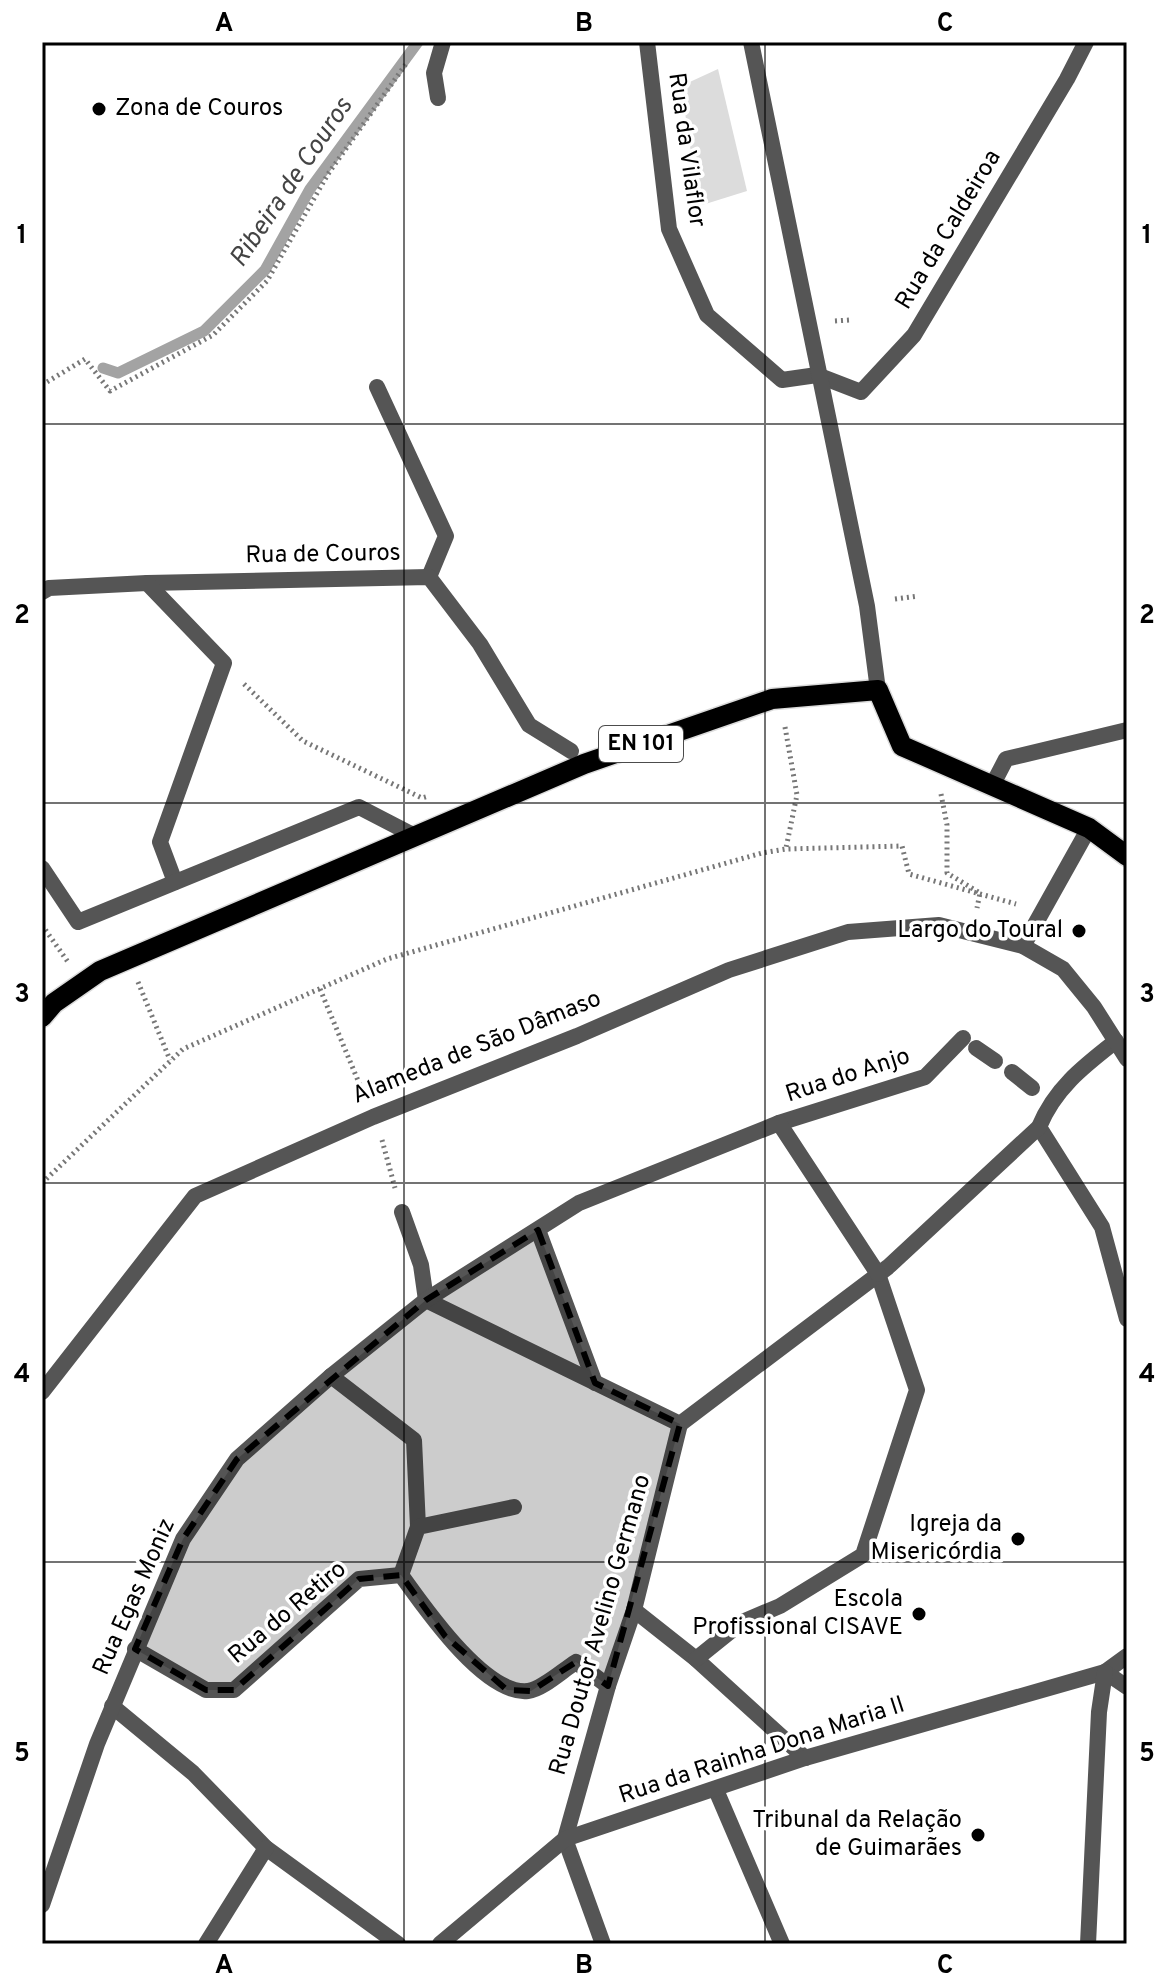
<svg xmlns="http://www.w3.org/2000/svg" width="1169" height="1986" font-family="Overpass,sans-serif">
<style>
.green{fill:#dcdcdc}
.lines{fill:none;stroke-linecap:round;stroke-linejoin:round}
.stream{stroke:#a3a3a3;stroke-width:11}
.primary-casing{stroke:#dbdbdb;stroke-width:23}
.path{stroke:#777;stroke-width:5;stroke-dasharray:2 4;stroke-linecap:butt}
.service{stroke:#555;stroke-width:16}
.pedestrian{stroke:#555;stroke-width:16}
.minor{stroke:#555;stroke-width:16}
.primary{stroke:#000;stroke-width:20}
.marked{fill:#000;fill-opacity:0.2;stroke:#000;stroke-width:6;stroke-dasharray:16 10;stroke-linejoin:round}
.grid{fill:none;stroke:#000;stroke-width:2;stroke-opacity:0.55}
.poi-dot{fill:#000;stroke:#fff;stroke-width:3}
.labels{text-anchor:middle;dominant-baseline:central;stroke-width:7;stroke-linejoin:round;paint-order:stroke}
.shield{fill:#fff;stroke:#4c4c4c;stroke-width:2}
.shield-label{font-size:22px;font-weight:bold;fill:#000}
.poi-label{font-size:24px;fill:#000;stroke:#fff;text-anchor:end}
.street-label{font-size:24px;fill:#000;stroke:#fff}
.water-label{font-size:26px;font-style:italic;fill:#444;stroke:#fff}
.neatline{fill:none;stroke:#000;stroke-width:3}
.grid-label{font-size:26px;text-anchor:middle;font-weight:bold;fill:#000}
</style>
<rect width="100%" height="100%" fill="#fff"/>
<!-- green -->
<polygon class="green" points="718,69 747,191 699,206 681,86"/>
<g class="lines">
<!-- stream -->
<polyline class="stream" points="103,368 118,373 204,331 265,270 310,189 418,42"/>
<!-- primary casing -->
<g class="primary-casing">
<polyline id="primary" points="42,1017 54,1003 100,971 584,764 772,699 878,690 902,746 1089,828 1127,856"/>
</g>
<!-- path -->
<g class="path">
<polyline points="835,321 849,320"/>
<polyline points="42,385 85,359 110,391 213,335 267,281 328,174 408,61"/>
<polyline points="895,599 918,596"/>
<polyline points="244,684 303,741 422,798 429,796"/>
<polyline points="785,727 797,795 786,848"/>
<polyline points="941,794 947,825 947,873 980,893 977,908"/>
<polyline points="42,925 68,962"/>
<polyline points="138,982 170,1060"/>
<polyline points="320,989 364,1095"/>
<polyline points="382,1140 395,1188"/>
<polyline points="42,1183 183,1049 387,959 762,853 786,849 902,846 909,874 1016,904"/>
</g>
<!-- service -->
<polyline class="service" points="438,98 434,73 443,42"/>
<!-- pedestrian -->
<g class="pedestrian">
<polyline points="377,387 446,536 429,577"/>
<polyline points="147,583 429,577 480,644 529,725 571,751"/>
<polyline points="976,1048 995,1061"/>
<polyline points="1012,1072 1032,1088"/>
<polyline points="779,1123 925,1077 963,1038"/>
<polyline points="1039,1127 1102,1227 1127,1319"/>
<polyline points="402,1212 421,1265 426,1300"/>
<polyline points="331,1376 414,1440 418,1527"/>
<polyline points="401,1575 418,1527 514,1507"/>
<polyline points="634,1610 696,1659 805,1758"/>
<path d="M135,1649L206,1690H234L359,1579L401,1575C424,1607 485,1696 528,1691C543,1689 563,1670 576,1662L608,1686"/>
<polyline points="696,1659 742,1622 780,1606 863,1555 917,1390 878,1274"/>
<polyline points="1105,1672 1127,1656"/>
<polyline points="112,1706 193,1773 266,1848 398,1944"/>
<polyline points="716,1790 782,1944"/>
<polyline points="565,1839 608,1686 634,1610 680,1424"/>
</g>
<!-- minor -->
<g class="minor">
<polyline points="647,42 669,229 707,315 782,380 817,375 861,392 914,335 1067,79 1086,42"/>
<polyline points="751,42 867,606 878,690"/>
<polyline points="42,592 49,588 147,583 224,663 160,842 175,882"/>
<polyline points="993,784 1006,759 1127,730"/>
<polyline points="42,868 78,922 359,807 415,836"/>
<polyline points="1023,946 1089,828"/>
<polyline points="538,1230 595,1383"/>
<path d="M426,1300L680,1424L888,1267L1039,1127C1055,1088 1084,1066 1116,1041"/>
<polyline points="42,1392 195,1196 373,1117 577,1036 729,970 848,932 939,925 1023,946 1063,969 1094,1007 1127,1059"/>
<polyline points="1105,1672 1127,1687"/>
<polyline points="565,1839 603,1944"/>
<polyline points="42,1905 97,1744 183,1539 237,1459 331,1376 426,1300 579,1203 779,1123 878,1274"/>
<polyline points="206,1944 266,1848"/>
<polyline points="440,1944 565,1839 805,1758 1105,1672"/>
<polyline points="1088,1944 1099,1712 1105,1672"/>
</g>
<!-- primary -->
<use href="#primary" class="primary"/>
</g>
<!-- marked area -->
<path class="marked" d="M538,1230L595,1383L680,1424L608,1686L576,1662L531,1691L507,1690L445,1636L401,1575L359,1579L234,1690H206L135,1649L183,1539L237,1459L426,1300Z"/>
<!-- grid -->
<path class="grid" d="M404,42V1944M765,42V1944M42,424H1127M42,803H1127M42,1183H1127M42,1562H1127"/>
<!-- markers -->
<g class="poi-dot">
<circle cx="99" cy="109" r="8"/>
<circle cx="1079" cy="931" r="8"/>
<circle cx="1018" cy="1539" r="8"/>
<circle cx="919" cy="1614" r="8"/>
<circle cx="978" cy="1835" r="8"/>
</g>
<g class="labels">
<!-- shield labels -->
<rect class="shield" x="599" y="726" width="84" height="36" rx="6"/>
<g class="shield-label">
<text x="641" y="744">EN 101</text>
</g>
<!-- poi labels -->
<g class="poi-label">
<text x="115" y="109" text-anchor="start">Zona de Couros</text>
<text x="1063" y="931">Largo do Toural</text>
<text x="1002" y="1525">Igreja da<tspan x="1002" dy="28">Misericórdia</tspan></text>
<text x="903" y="1600">Escola<tspan x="903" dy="28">Profissional CISAVE</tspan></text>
<text x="962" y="1821">Tribunal da Relação<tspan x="962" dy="28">de Guimarães</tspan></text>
</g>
<!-- street labels -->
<g class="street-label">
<text transform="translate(686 150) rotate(82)">Rua da Vilaflor</text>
<text transform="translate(949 230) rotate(-59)">Rua da Caldeiroa</text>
<text transform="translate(323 555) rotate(-1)">Rua de Couros</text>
<text transform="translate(477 1048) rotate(-22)">Alameda de São Dâmaso</text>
<text transform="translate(848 1076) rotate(-18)">Rua do Anjo</text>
<text transform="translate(135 1597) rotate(-66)">Rua Egas Moniz</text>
<text transform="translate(288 1613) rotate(-40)">Rua do Retiro</text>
<text transform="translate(601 1625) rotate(-74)">Rua Doutor Avelino Germano</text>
<text transform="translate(762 1751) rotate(-18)">Rua da Rainha Dona Maria II</text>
</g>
<!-- water labels -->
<g class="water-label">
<text transform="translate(292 183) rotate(-56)">Ribeira de Couros</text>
</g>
</g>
<!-- border -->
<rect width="1169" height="1986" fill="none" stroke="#ffffff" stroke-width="88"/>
<rect x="44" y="44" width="1081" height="1898" class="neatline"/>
<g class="grid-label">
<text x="224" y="31">A</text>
<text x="584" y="31">B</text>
<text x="945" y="31">C</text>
<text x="22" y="243">1</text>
<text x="1147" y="243">1</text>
<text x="22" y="623">2</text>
<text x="1147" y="623">2</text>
<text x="22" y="1002">3</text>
<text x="1147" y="1002">3</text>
<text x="22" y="1382">4</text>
<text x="1147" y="1382">4</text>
<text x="22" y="1761">5</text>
<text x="1147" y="1761">5</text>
<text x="224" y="1973">A</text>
<text x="584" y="1973">B</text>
<text x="945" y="1973">C</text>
</g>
</svg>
